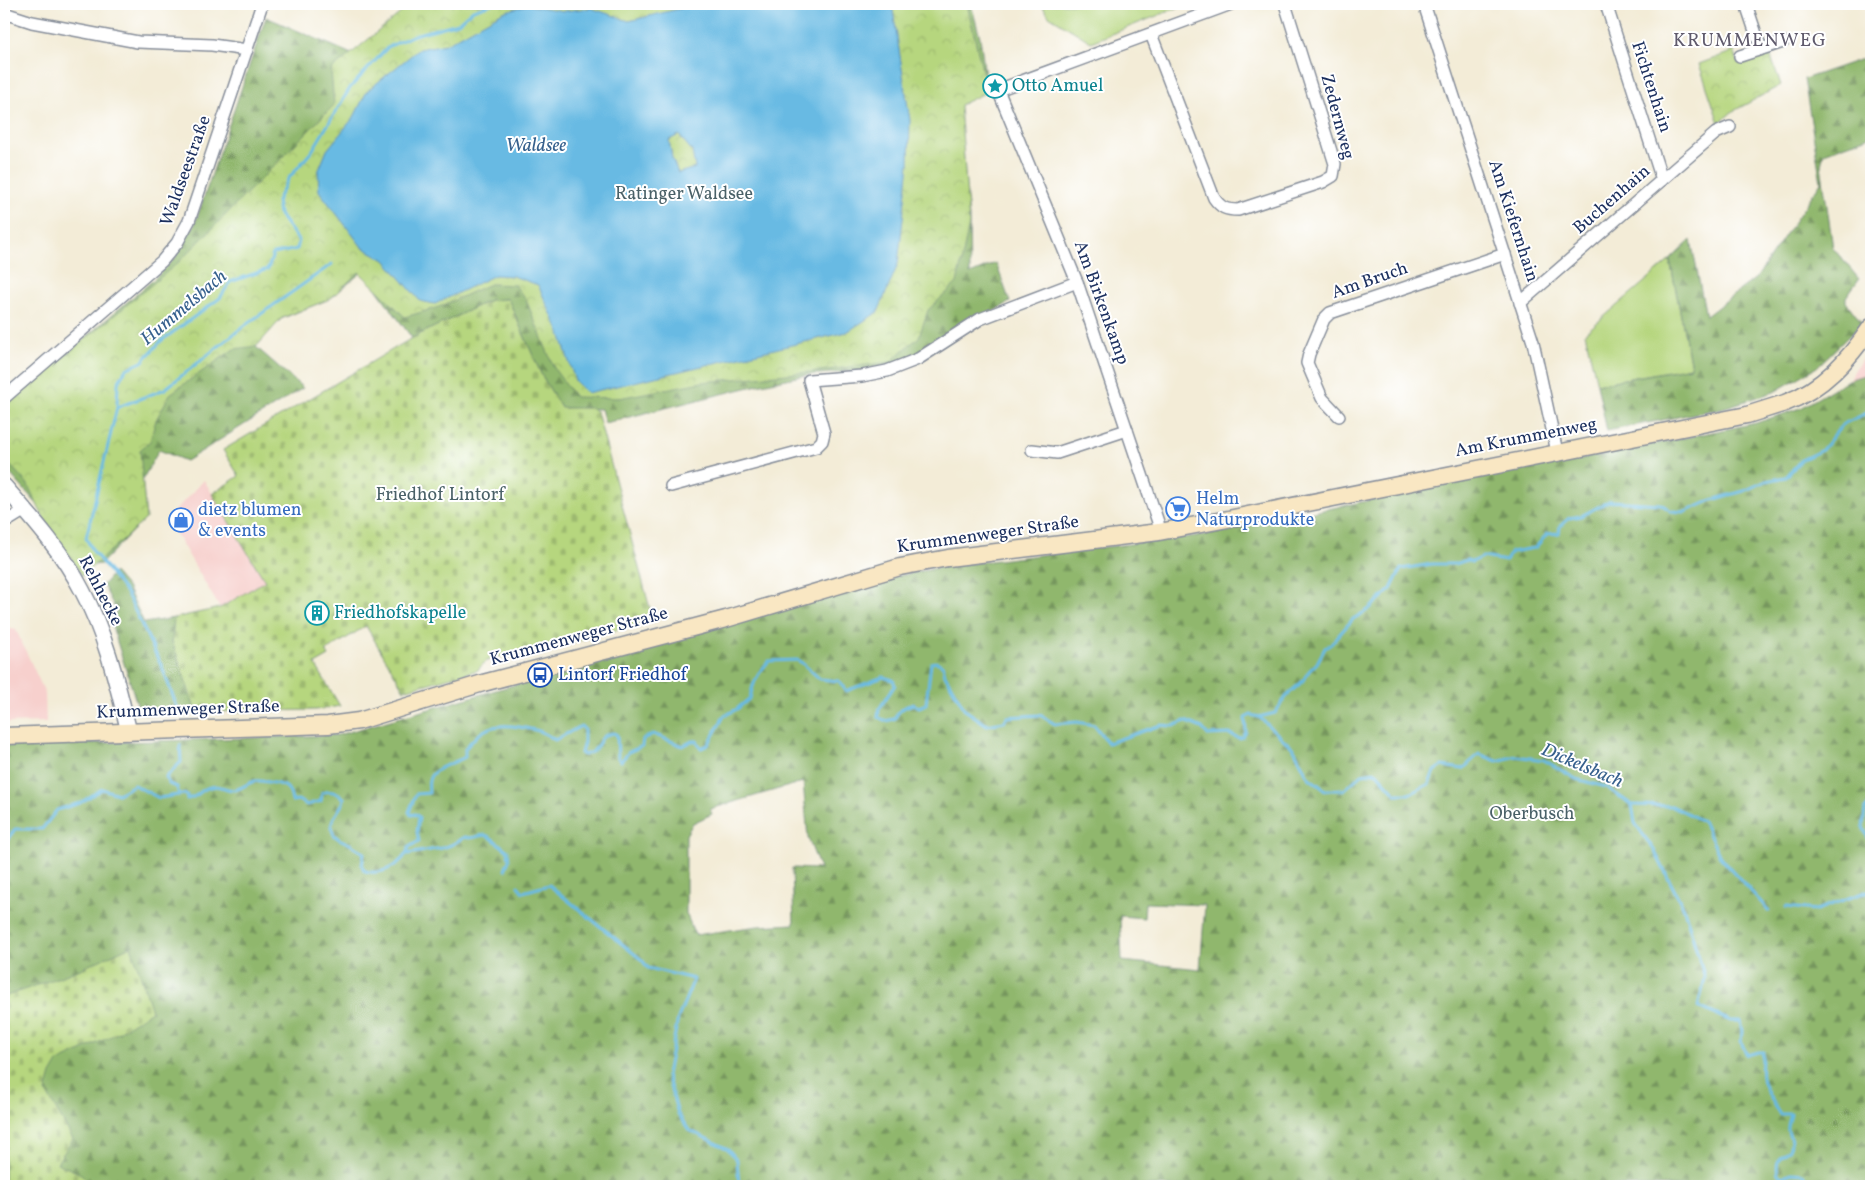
<svg xmlns="http://www.w3.org/2000/svg" width="1875" height="1190" font-family="Vollkorn,serif">
<style>
.built{fill:#f7d0cd}
.grass{fill:#b6d67e;stroke:#68826e}
.forest{fill:url(#forest-firs);stroke:#567366;fill-rule:evenodd}
.cemetery{fill:url(#cemetery-stones);stroke:#68826e}
.park{fill:url(#park-crowns);stroke:#68826e}
.water{fill:#67bae3;stroke:#4174a0;fill-rule:evenodd}
.lines{fill:none;stroke-linecap:round;stroke-linejoin:round}
.stream{stroke:#67bae3;stroke-width:3}
.minor-casing{stroke:#878e9a;stroke-width:14}
.tertiary-casing{stroke:#878e9a;stroke-width:18}
.secondary-casing{stroke:#878e9a;stroke-width:19}
.minor{stroke:#fff;stroke-width:11}
.tertiary{stroke:#fff;stroke-width:15}
.secondary{stroke:#f9e7c3;stroke-width:16}
.labels{text-anchor:middle;dominant-baseline:central;stroke-width:4;stroke-linejoin:round;paint-order:stroke}
.culture-label{font-size:18px;fill:#0d838f;stroke:#fff;text-anchor:start}
.street-label{font-size:18px;fill:#1b2f5e;stroke:#fff}
.park-label{font-size:18px;fill:#4a6168;stroke:#fff}
.shop-label{font-size:18px;fill:#366cbe;stroke:#fff;text-anchor:start}
.transit-label{font-size:18px;fill:#164399;stroke:#fff;text-anchor:start}
.neighbourhood-label{font-size:19px;letter-spacing:1px;fill:#605b6d;stroke:#fff}
.water-label{font-size:19px;font-style:italic;fill:#36608d;stroke:#fff}
</style>
<defs>
<pattern id="forest-firs" width="22" height="20" patternUnits="userSpaceOnUse" patternTransform="scale(1.25)"><rect width="22" height="20" fill="#90b76d"/><path d="M5 1l3.5 6h-7zM16 11l3.5 6h-7z" fill="#75955d"/></pattern>
<pattern id="cemetery-stones" width="16" height="16" patternUnits="userSpaceOnUse" patternTransform="scale(1.25)"><rect width="16" height="16" fill="#b6d67e"/><path d="M2 7V4a2 2 0 0 1 4 0v3zM10 15v-3a2 2 0 0 1 4 0v3z" fill="#9cb86f"/></pattern>
<pattern id="park-crowns" width="20" height="18" patternUnits="userSpaceOnUse" patternTransform="scale(1.25)"><rect width="20" height="18" fill="#b6d67e"/><path d="M2 6a3 3 0 1 1 6 0M12 15a3 3 0 1 1 6 0" fill="none" stroke="#9cb86f"/></pattern>
</defs>
<rect width="100%" height="100%" fill="#fff"/>
<filter id="ink" filterUnits="userSpaceOnUse"><feTurbulence type="fractalNoise" baseFrequency=".02" numOctaves="2"/><feDisplacementMap in="SourceGraphic" scale="10" xChannelSelector="R" yChannelSelector="G"/><feConvolveMatrix kernelMatrix="1 2 1 2 8 2 1 2 1" color-interpolation-filters="sRGB"/></filter>
<filter id="wash" filterUnits="userSpaceOnUse"><feTurbulence type="fractalNoise" baseFrequency=".0096" numOctaves="4" result="noise"/><feDisplacementMap in="SourceGraphic" scale="20" xChannelSelector="R" yChannelSelector="G"/><feGaussianBlur stdDeviation="1.12" result="paint"/><feColorMatrix in="noise" values="0 0 0 0 0 0 0 0 0 0 0 0 0 0 0 0 0 1.4 0 .05"/><feComposite in="paint" operator="in"/></filter>
<g filter="url(#wash)">
<rect width="100%" height="100%" fill="#f3ecd7"/>
<!-- built -->
<g class="built">
<polygon points="1871,345 1871,373 1848,380"/>
<polygon points="204,480 265,581 220,608 167,519"/>
<polygon points="12,629 16,630 45,693 46,722 4,723 4,630"/>
</g>
<!-- grass -->
<g class="grass">
<polygon points="1041,4 1187,4 1091,42 1049,16"/>
<polygon points="1670,260 1691,367 1597,384 1585,333"/>
</g>
<!-- forest -->
<g class="forest">
<polygon points="892,4 971,4 980,37 986,83 964,93 958,105 969,217 970,274 996,263 1010,302 919,355 900,363 858,371 806,375 762,384 605,423 601,409 561,408 541,374 508,299 490,300 412,338 363,271 331,298 281,319 255,346 303,388 186,461 159,450 141,482 145,518 101,564 86,566 37,504 4,467 4,406 153,280 175,258 194,226 266,17 354,55"/>
<polygon points="1871,56 1871,123 1869,124 1871,136 1824,153 1821,165 1833,248 1859,279 1846,297 1846,302 1862,323 1817,367 1774,392 1723,408 1607,431 1597,384 1691,367 1670,260 1691,240 1706,316 1757,277 1821,182 1804,79"/>
<path d="M1871,373V1186H4V746L338,735L893,577L941,567L1204,535L1552,462L1558,464L1756,423L1801,408L1848,380ZM803,782L808,838L820,869L792,868L794,924L758,926L695,935L686,913V835L693,823L712,814L710,809ZM1145,903L1205,905L1200,969L1122,961L1120,916L1144,918Z"/>
<polygon points="114,572 127,587 144,623 174,618 172,641 196,712 145,714 138,707 109,617 117,612 103,585"/>
</g>
<!-- cemetery -->
<g class="cemetery">
<path d="M508,299L541,374L561,408H592L597,412L653,620L516,658C502,653 486,658 478,670L404,690L366,626L326,651L329,656L315,664L340,706L316,710L196,712L172,641L174,618L220,608L265,581L212,494L239,476L223,450L412,338L490,300Z"/>
<polygon points="131,946 152,1011 116,1034 58,1062 51,1074 46,1092 73,1139 57,1163 81,1174 91,1183 91,1186 4,1186 4,997 76,971"/>
</g>
<!-- park -->
<g class="park">
<polygon points="421,4 967,4 987,92 960,105 969,224 957,283 928,310 919,337 890,362 820,371 702,382 619,398 575,397 555,370 526,300 515,285 490,284 439,307 405,317 359,272 330,299 282,318 257,346 234,349 170,394 156,420 150,441 140,450 146,519 82,576 43,517 27,483 4,459 4,406 179,262 334,105 331,70 404,10"/>
<polygon points="1734,51 1739,64 1770,54 1781,85 1732,112 1719,123 1699,64"/>
</g>
<!-- water -->
<path class="water" d="M699,4H892L910,120L909,164L898,264L878,312L847,332L587,393L575,381L560,333L538,285L513,276L495,275L435,304L420,301L385,260L362,247L319,191L318,172L327,150L354,117L367,91L419,49L446,44L503,12L527,5L564,11L591,8L629,21ZM679,135L692,151L695,168L678,173L672,158L669,140Z"/>
<g class="lines">
<!-- stream -->
<g class="stream">
<polyline points="118,407 165,389 244,326 332,264"/>
<polyline points="180,715 162,667 127,594 93,551 86,538 117,407 118,383 126,369 142,362 161,341 220,298 230,282 268,269 273,254 297,249 299,241 279,214 277,201 288,179 312,151 350,88 388,47 414,35 458,23 473,10 491,4"/>
<polyline points="1259,717 1275,713 1288,694 1302,682 1309,671 1317,663 1325,648 1331,644 1353,619 1368,610 1391,589 1401,569 1432,564 1455,564 1467,560 1472,562 1483,557 1506,561 1511,552 1535,548 1547,534 1559,533 1560,526 1569,518 1581,516 1609,501 1661,504 1671,511 1685,512 1712,500 1744,491 1766,481 1786,477 1801,460 1822,450 1843,424 1871,411"/>
<polyline points="179,795 177,787 169,784 166,777 181,762 180,745"/>
<polyline points="1871,804 1865,809 1863,827 1871,844"/>
<polyline points="1632,805 1672,806 1703,821 1720,857 1769,911"/>
<path d="M4,845L15,829H42L57,810L80,803L102,789L118,794L134,785L159,798L184,794L187,795V799C199,797 199,791 207,788C219,783 224,790 234,790C242,789 247,783 255,781C260,780 282,784 286,787C290,790 291,796 292,801L298,800L307,805L321,801L322,793C330,789 337,793 344,798L343,803L333,819L331,827L334,835L339,839L350,844L364,853L362,866L365,871C382,876 404,864 409,847L419,841L417,832L419,817L415,814L411,815L409,812L416,794L429,793C429,789 428,784 429,781C430,768 456,763 465,757V749C481,728 493,723 519,727C536,730 541,730 555,740L581,726L584,729V742L581,753L584,755C588,754 593,752 595,749C602,740 600,735 614,733L617,735L618,758L621,761L629,752L642,746L643,739L653,734L683,746L692,741H697L701,748L708,745L724,716L737,709L750,698C753,682 758,673 769,661L797,660L802,663L820,679L839,681L846,691L883,677L893,680L895,685L879,709L878,717L886,721L894,719C899,710 903,707 913,704L919,707L926,704L931,663C936,661 939,663 943,666L945,675L965,710L987,725L1004,722L1007,717L1040,715L1055,724L1077,722L1094,725L1108,743L1161,725L1173,726L1185,721L1202,728L1208,735L1229,734L1239,738L1243,737L1246,732L1245,718L1251,715L1259,717L1294,749L1308,777L1325,790H1344L1362,774L1376,772L1396,794H1409L1429,784L1434,771L1442,766L1463,769L1479,754L1497,761L1516,756L1544,760L1576,779L1606,787L1632,805L1635,823L1654,850L1684,909L1705,978L1698,1007L1731,1021H1740L1742,1031L1741,1042L1747,1055L1758,1052H1763C1758,1085 1765,1087 1780,1114H1791C1790,1119 1787,1125 1788,1130C1788,1134 1791,1138 1791,1142C1791,1157 1773,1151 1778,1174L1782,1177L1792,1173L1803,1174L1807,1179L1805,1186"/>
<path d="M407,854L442,848L451,845L465,837C475,840 476,835 485,835C491,836 502,847 508,851L509,860L505,870"/>
<polyline points="518,886 523,892 549,885 642,960 648,968 694,979 678,1018 667,1075 678,1114 689,1130 728,1149 737,1160 739,1185 742,1186"/>
<polyline points="1786,907 1816,910 1871,890"/>
</g>
</g>
</g>
<g filter="url(#ink)">
<g class="lines">
<!-- minor casing -->
<g class="minor-casing">
<g id="minor">
<polyline points="1424,4 1533,342 1557,452"/>
<polyline points="1606,4 1662,180"/>
<polyline points="1746,4 1761,49"/>
<polyline points="4,13 32,22 138,42 212,45 247,50"/>
<path d="M1151,34L1214,198C1221,208 1226,210 1238,210L1323,182L1333,176L1335,164L1285,4"/>
<polyline points="1740,56 1783,42"/>
<polyline points="1520,303 1716,133 1730,127"/>
<polyline points="4,398 162,261 177,243 189,221 262,4"/>
<polyline points="1339,416 1322,398 1307,363 1309,354 1324,319 1330,313 1505,254"/>
<polyline points="1032,450 1057,453 1127,430"/>
<polyline points="671,486 816,447 822,441 824,433 809,380 862,376 887,371 918,359 980,319 1077,282"/>
<polyline points="4,523 25,510"/>
<polyline points="1159,532 1158,522 1077,282 998,90 1231,4"/>
</g>
</g>
<!-- tertiary casing -->
<g class="tertiary-casing">
<path id="tertiary" d="M4,486C32,518 62,551 82,590C106,635 117,683 129,732"/>
</g>
<!-- secondary casing -->
<g class="secondary-casing">
<path id="secondary" d="M4,736L328,725L359,721L483,683L726,619L900,567L948,558L1159,532L1228,519L1747,415C1760,411 1772,407 1785,403C1823,389 1849,359 1871,327"/>
</g>
<!-- minor -->
<use href="#minor" class="minor"/>
<!-- tertiary -->
<use href="#tertiary" class="tertiary"/>
<!-- secondary -->
<use href="#secondary" class="secondary"/>
</g>
</g>
<!-- icons -->
<defs>
<g id="sight-ring" transform="scale(1.25)"><circle r="9.5" fill="#fff" stroke="#0f9aa8" stroke-width="1.5"/><path d="M0-6L1.8-2.2L6-1.7L2.9 1.2L3.7 5.4L0 3.3L-3.7 5.4L-2.9 1.2L-6-1.7L-1.8-2.2Z" fill="#0f9aa8"/></g>
<g id="supermarket-ring" transform="scale(1.25)"><circle r="9.5" fill="#fff" stroke="#3f7fe0" stroke-width="1.5"/><path d="M-6-5.5h2.5l.6 2H6L4.5 2H-2.5L-4.4-4H-6ZM-1.5 3.2a1.3 1.3 0 1 0 .1 0ZM3 3.2a1.3 1.3 0 1 0 .1 0Z" fill="#3f7fe0"/></g>
<g id="shop-ring" transform="scale(1.25)"><circle r="9.5" fill="#fff" stroke="#3f7fe0" stroke-width="1.5"/><path d="M-5-2.5h2.3a2.7 3.5 0 0 1 5.4 0H5L5.5 6h-11ZM-1.5-2.5h3a1.5 2.3 0 0 0-3 0Z" fill="#3f7fe0"/></g>
<g id="building-ring" transform="scale(1.25)"><circle r="9.5" fill="#fff" stroke="#0f9aa8" stroke-width="1.5"/><path d="M-4-6H4V6H1V3H-1V6H-4ZM-2.5-4.3h1.7v1.8h-1.7ZM.8-4.3h1.7v1.8H.8ZM-2.5-1h1.7V.8h-1.7ZM.8-1h1.7V.8H.8Z" fill="#0f9aa8"/></g>
<g id="bus-ring" transform="scale(1.25)"><circle r="9.5" fill="#fff" stroke="#1a4fb4" stroke-width="1.5"/><path d="M-5-6H5V4H4V6H2V4H-2V6H-4V4H-5ZM-3.5-4V0h7V-4ZM-3.5 1.2v1.5H-2V1.2ZM2 1.2v1.5H3.5V1.2Z" fill="#1a4fb4"/></g>
</defs>
<g fill-rule="evenodd">
<use href="#sight-ring" x="995" y="86"/>
<use href="#supermarket-ring" x="1178" y="509"/>
<use href="#shop-ring" x="181" y="520"/>
<use href="#building-ring" x="317" y="613"/>
<use href="#bus-ring" x="540" y="675"/>
</g>
<g class="labels">
<!-- culture labels -->
<g class="culture-label">
<text x="1012" y="86">Otto Amuel</text>
<text x="334" y="613">Friedhofskapelle</text>
</g>
<!-- street labels -->
<g class="street-label">
<text transform="translate(1651 87) rotate(72)">Fichtenhain</text>
<text transform="translate(1337 117) rotate(75)">Zedernweg</text>
<text transform="translate(186 171) rotate(-70)">Waldseestraße</text>
<text transform="translate(1612 200) rotate(-41)">Buchenhain</text>
<text transform="translate(1513 221) rotate(72)">Am Kiefernhain</text>
<text transform="translate(1370 281) rotate(-19)">Am Bruch</text>
<text transform="translate(1101 303) rotate(70)">Am Birkenkamp</text>
<text transform="translate(1526 438) rotate(-11)">Am Krummenweg</text>
<text transform="translate(988 535) rotate(-8)">Krummenweger Straße</text>
<text transform="translate(100 591) rotate(63)">Rehhecke</text>
<text transform="translate(579 637) rotate(-15)">Krummenweger Straße</text>
<text transform="translate(188 710) rotate(-2)">Krummenweger Straße</text>
</g>
<!-- park labels -->
<g class="park-label">
<text x="684" y="194">Ratinger Waldsee</text>
<text x="440" y="495">Friedhof Lintorf</text>
<text x="1532" y="814">Oberbusch</text>
</g>
<!-- shop labels -->
<g class="shop-label">
<text x="1196" y="499">Helm<tspan x="1196" dy="21">Naturprodukte</tspan></text>
<text x="198" y="510">dietz blumen<tspan x="198" dy="21">&amp; events</tspan></text>
</g>
<!-- transit labels -->
<g class="transit-label">
<text x="558" y="675">Lintorf Friedhof</text>
</g>
<!-- neighbourhood labels -->
<g class="neighbourhood-label">
<text x="1750" y="41">KRUMMENWEG</text>
</g>
<!-- water labels -->
<g class="water-label">
<text x="536" y="146">Waldsee</text>
<text transform="translate(184 308) rotate(-40)">Hummelsbach</text>
<text transform="translate(1582 766) rotate(23)">Dickelsbach</text>
</g>
</g>
<!-- margin -->
<rect width="1875" height="1190" fill="none" stroke="#fff" stroke-width="20"/>
</svg>
